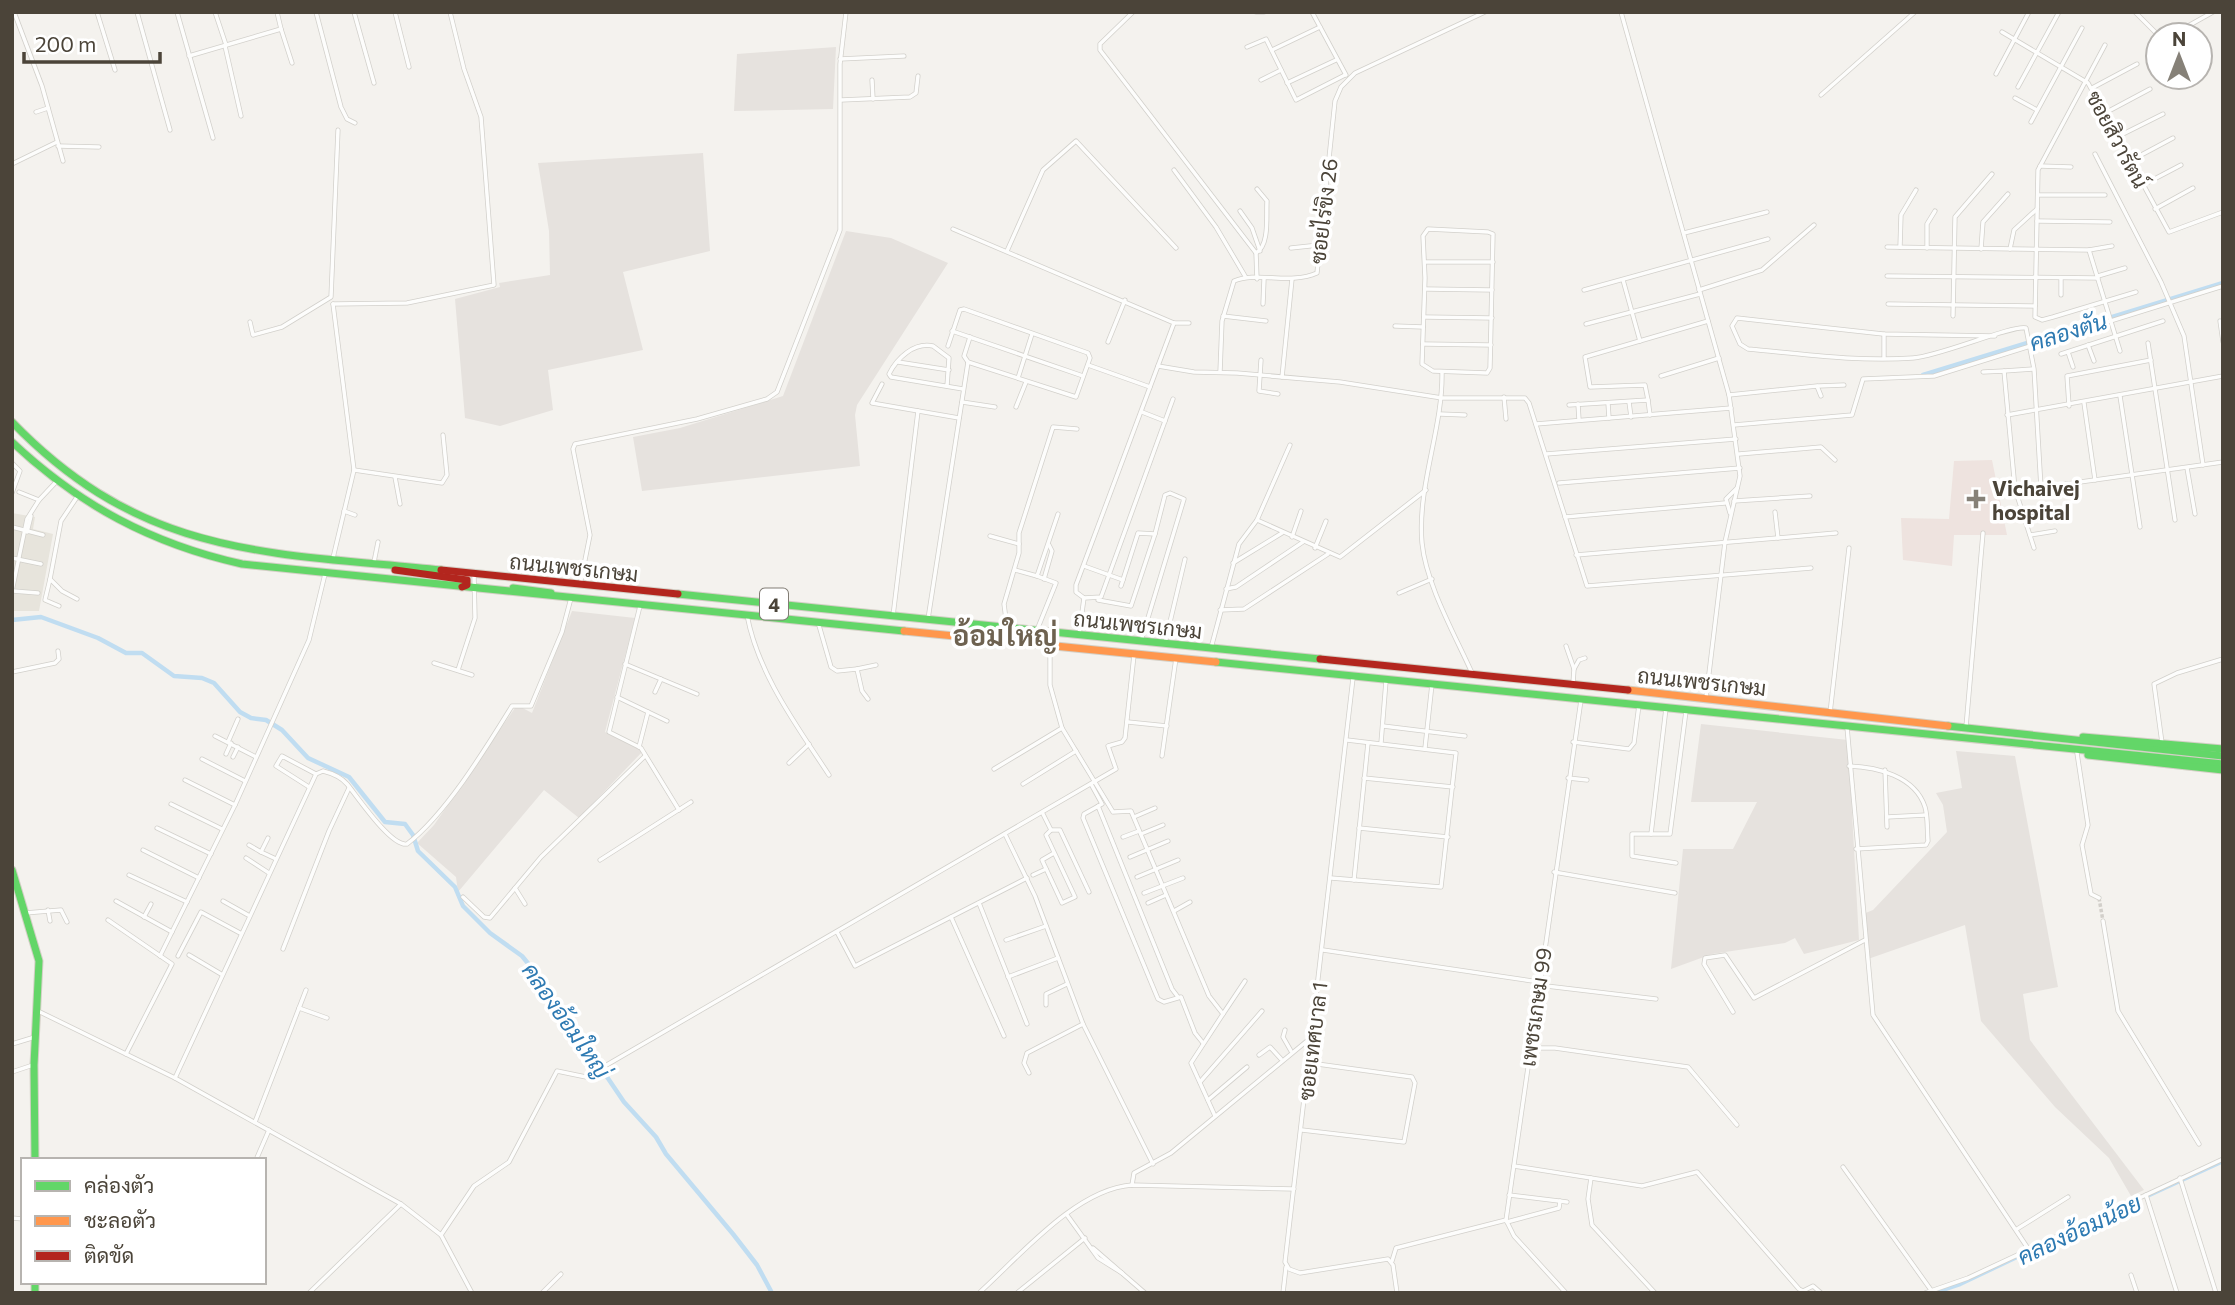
<svg xmlns="http://www.w3.org/2000/svg" width="2235" height="1305" font-family="Commissioner,Sarabun,sans-serif">
<style>
.residential{fill:#e7e4dc}
.industrial{fill:#e6e2de}
.medical{fill:#eee3df}
.lines{fill:none;stroke-linecap:round;stroke-linejoin:round}
.canal{stroke:#c0ddf1;stroke-width:4.5}
.street-tunnel{stroke:#d2cfca;stroke-width:3.5;stroke-dasharray:3.5 2;stroke-linecap:butt}
.street-casing{stroke:#d2d0cb;stroke-width:5}
.fast-casing{stroke:#d3cfc5;stroke-width:9}
.slow-casing{stroke:#d3cfc5;stroke-width:9}
.jam-casing{stroke:#d3cfc5;stroke-width:9}
.street{stroke:#fdfdfc;stroke-width:3.5}
.fast{stroke:#63d668;stroke-width:7}
.slow{stroke:#ff974d;stroke-width:7}
.jam{stroke:#b3261e;stroke-width:7}
.poi-dot{fill:#868178;stroke:#fff;stroke-width:2.5}
.labels{text-anchor:middle;dominant-baseline:central;stroke-width:7;stroke-linejoin:round;paint-order:stroke}
.shield{fill:#fff;stroke:#817c74;stroke-width:2}
.shield-label{font-size:19px;font-weight:bold;fill:#4b4439}
.street-label{font-size:21px;fill:#4b4439;stroke:#fff}
.poi-label{font-size:21px;font-weight:bold;fill:#4b4439;stroke:#fff;text-anchor:start}
.water-label{font-size:23px;font-style:italic;fill:#2e7ab2;stroke:#fff}
.district-label{font-size:28px;font-weight:bold;fill:#6e6250;stroke:#fff}
</style>
<rect width="100%" height="100%" fill="#f4f2ee"/>
<!-- residential -->
<polygon class="residential" points="12,513 35,517 33,529 53,534 39,611 12,611"/>
<!-- industrial -->
<g class="industrial">
<polygon points="836,47 833,109 734,111 737,54"/>
<polygon points="703,153 710,251 623,272 643,350 548,370 553,410 500,426 465,418 455,299 500,287 499,283 550,275 549,231 538,163"/>
<polygon points="846,231 891,238 948,263 857,405 855,415 860,466 642,491 633,437 680,428 783,396"/>
<polygon points="572,611 635,618 605,732 643,751 579,818 544,790 458,892 456,877 417,843 434,825 517,705 532,713"/>
<polygon points="1701,724 1848,740 1859,940 1804,954 1795,938 1785,943 1712,954 1671,969 1683,849 1733,849 1757,802 1691,802"/>
<polygon points="1956,751 2015,756 2058,987 2023,994 2030,1040 2144,1190 2131,1196 2109,1158 2055,1107 1981,1021 1965,925 1868,959 1863,914 1873,910 1947,832 1943,805 1936,793 1962,788"/>
</g>
<!-- medical -->
<polygon class="medical" points="1992,460 2007,535 1954,535 1952,566 1903,560 1901,518 1949,519 1954,461"/>
<g class="lines">
<!-- canal -->
<g class="canal">
<polyline points="1923,375 2223,283"/>
<polyline points="12,620 41,617 98,638 126,653 142,653 174,676 202,678 214,683 240,712 251,718 266,720 282,730 308,758 349,777 385,822 405,824 413,835 418,851 455,887 463,906 490,933 522,956 540,978 624,1102 656,1137 666,1154 733,1234 757,1265 772,1293"/>
<polyline points="2147,1196 2223,1161"/>
<polyline points="1933,1293 1960,1284 2063,1235"/>
</g>
<!-- street-tunnel -->
<polyline class="street-tunnel" points="2099,898 2103,921"/>
<!-- street casing -->
<g class="street-casing">
<g id="street">
<polyline points="14,12 42,86 63,161"/>
<polyline points="97,12 115,70"/>
<polyline points="137,12 170,130"/>
<polyline points="177,12 213,138"/>
<polyline points="215,12 226,45"/>
<polyline points="316,12 341,107 347,119 355,123"/>
<polyline points="354,12 374,83"/>
<polyline points="395,12 409,67"/>
<polyline points="1133,12 1100,44 1100,50 1256,253 1257,279"/>
<polyline points="1256,12 1264,12"/>
<polyline points="1312,12 1346,75"/>
<polyline points="1621,12 1729,395 1740,476 1725,542 1706,698"/>
<polyline points="2135,12 2158,35"/>
<polyline points="281,29 292,63"/>
<polyline points="2002,32 2088,83 2169,232 2223,212"/>
<polyline points="2172,35 2213,12"/>
<polyline points="2105,45 2038,170 2035,317 2042,320 2053,317 2136,292"/>
<polyline points="225,46 241,116"/>
<polyline points="1247,47 1266,39 1296,100 1345,75"/>
<polyline points="1272,50 1320,27"/>
<polyline points="189,56 281,29 277,12"/>
<polyline points="840,59 904,56"/>
<polyline points="1996,74 2029,12"/>
<polyline points="872,80 873,99"/>
<polyline points="1261,80 1281,70"/>
<polyline points="1287,83 1336,60"/>
<polyline points="2018,87 2059,12"/>
<polyline points="2092,88 2137,64"/>
<polyline points="1821,95 1915,12"/>
<polyline points="2015,98 2037,110"/>
<polyline points="841,100 910,97 916,93 918,76"/>
<polyline points="36,112 48,108"/>
<polyline points="2105,113 2150,89"/>
<polyline points="2031,122 2082,28"/>
<polyline points="2117,137 2163,114"/>
<polyline points="58,146 99,147"/>
<polyline points="2095,154 2161,282 2184,336 2203,465"/>
<polyline points="2130,161 2173,138"/>
<polyline points="12,164 57,142"/>
<polyline points="2040,166 2071,167"/>
<polyline points="1174,170 1216,227 1245,276"/>
<polyline points="2143,185 2181,165"/>
<polyline points="2038,195 2105,195"/>
<polyline points="2155,209 2193,188"/>
<polyline points="1240,211 1252,228 1260,251"/>
<polyline points="2037,221 2110,222"/>
<polyline points="953,229 1174,323 1189,323"/>
<polygon points="1428,229 1488,232 1493,234 1490,368 1487,373 1433,371 1422,364 1425,278 1423,236"/>
<polyline points="1684,233 1767,212"/>
<polyline points="1887,247 2089,250 2112,246"/>
<polyline points="1900,247 1901,215 1916,190"/>
<polyline points="1291,248 1319,245"/>
<polyline points="1927,248 1927,224 1935,211"/>
<polyline points="1981,249 1983,222 2008,194"/>
<polyline points="2010,249 2014,230 2037,209"/>
<polyline points="2089,250 2120,351"/>
<polyline points="1007,251 1043,170 1076,141 1176,248"/>
<path d="M1256,253C1270,245 1266,216 1267,201L1257,189"/>
<polyline points="1425,262 1493,262"/>
<polyline points="1887,276 2098,278"/>
<polyline points="2098,276 2125,268"/>
<polyline points="1623,280 1640,341"/>
<polyline points="1425,289 1492,290"/>
<polyline points="1584,290 1768,239"/>
<polyline points="1699,290 1762,270 1814,225"/>
<polyline points="2061,295 2061,279"/>
<polyline points="333,304 407,303 494,285 481,117 464,69 450,12"/>
<polyline points="333,304 354,470 333,558"/>
<polyline points="1263,304 1264,279"/>
<polyline points="1888,304 2035,306"/>
<polyline points="1223,316 1266,321"/>
<polyline points="1953,316 1955,217 1992,174"/>
<polyline points="1424,317 1492,318"/>
<polyline points="2220,321 2223,342"/>
<polyline points="250,322 253,335 282,327 331,297 338,130"/>
<polyline points="1586,324 1700,294"/>
<polyline points="1395,326 1423,327"/>
<polyline points="952,331 1083,376"/>
<path d="M1995,336L1883,334L1737,318L1732,326L1740,344L1748,349C1802,354 1859,362 1913,358C1941,356 2011,325 2026,328L2034,369L2041,488"/>
<polyline points="1108,342 1125,300"/>
<polyline points="2148,343 2175,520"/>
<polyline points="1423,344 1491,345"/>
<polyline points="2088,345 2094,361"/>
<polyline points="948,346 960,310 964,309 1088,353 1090,358 1076,397 968,362 964,356 970,337"/>
<polyline points="2068,352 2073,367"/>
<polyline points="2061,354 2163,321"/>
<polyline points="1884,358 1884,334"/>
<polyline points="1261,360 1259,391 1278,394"/>
<polyline points="898,362 949,370"/>
<polyline points="1088,365 1150,387"/>
<polyline points="1158,366 1194,372 1237,373 1340,382 1442,398 1525,398 1529,403 1587,586 1811,568"/>
<polyline points="2004,371 2033,369"/>
<path d="M1220,372L1222,321L1234,281C1257,271 1290,285 1317,273L1335,101L1341,87L1355,73L1485,12"/>
<path d="M1442,372C1443,429 1417,486 1422,543C1426,584 1455,635 1472,673"/>
<polyline points="1983,372 2004,371 2015,489 2034,548"/>
<polyline points="1661,376 1719,358"/>
<polyline points="1282,377 1292,279"/>
<polyline points="1018,378 1032,334"/>
<polyline points="882,384 872,403 959,418"/>
<path d="M947,386L949,358L933,346C914,342 897,358 889,374L891,377L963,389"/>
<polyline points="1818,386 1844,385"/>
<polyline points="1729,395 1817,386 1821,396"/>
<polyline points="2120,396 2140,527"/>
<polyline points="1504,397 1506,419"/>
<polyline points="1173,399 1101,597 1084,598 1076,592 1076,585 1174,323"/>
<polyline points="1648,400 1645,385 1590,387 1585,357 1708,321"/>
<polyline points="962,402 995,407"/>
<polyline points="1629,402 1631,417"/>
<polyline points="1608,403 1609,418"/>
<polyline points="2084,403 2095,480"/>
<polyline points="1578,404 1579,420"/>
<polyline points="1569,405 1648,400 1650,415"/>
<polyline points="2069,406 2067,376 2151,360"/>
<polyline points="1016,407 1026,382"/>
<polyline points="1142,412 1165,421"/>
<polyline points="1440,414 1465,415"/>
<polyline points="2007,415 2223,376"/>
<polyline points="1536,424 1731,408"/>
<polyline points="1734,425 1852,415 1863,379 1934,376 2223,286"/>
<polyline points="1546,454 1736,439"/>
<polyline points="1739,454 1821,447 1835,460"/>
<polyline points="12,463 20,471 12,493"/>
<polyline points="2187,468 2195,514"/>
<polyline points="354,470 442,483 447,475 443,435"/>
<polyline points="395,477 400,504"/>
<polyline points="1559,483 1740,468"/>
<polyline points="2016,491 2223,462"/>
<polyline points="19,492 39,500"/>
<polyline points="1734,501 1810,496"/>
<polyline points="344,511 355,515"/>
<polyline points="1775,512 1778,538"/>
<polyline points="1730,513 1726,499 1737,488"/>
<polyline points="2022,513 2058,510"/>
<polyline points="1565,517 1725,503"/>
<polyline points="1257,520 1340,557 1426,490"/>
<polyline points="12,527 43,535"/>
<polyline points="27,532 31,516"/>
<polyline points="2030,535 2055,531"/>
<polyline points="990,536 1019,544"/>
<polyline points="1292,537 1301,511"/>
<polyline points="1315,548 1326,521"/>
<polyline points="1576,555 1836,533"/>
<polyline points="12,558 41,564"/>
<polyline points="374,562 378,542"/>
<polyline points="1233,563 1282,533"/>
<polyline points="1084,566 1123,580"/>
<polyline points="1015,570 1037,576 1058,514"/>
<polyline points="1037,576 1056,583 1037,630"/>
<polyline points="50,579 45,600 59,606"/>
<polyline points="1044,579 1052,551 1049,545"/>
<polyline points="580,585 590,535 573,449 575,444 697,419 767,399 777,392 840,230 840,64 846,12"/>
<polyline points="1121,586 1138,533 1155,534 1165,495 1170,493 1184,499 1141,641"/>
<polyline points="1226,589 1236,587 1303,542"/>
<polyline points="12,591 27,519 39,500 56,482"/>
<polyline points="13,591 38,593"/>
<polyline points="1399,593 1432,579"/>
<polyline points="77,599 62,591 50,579 61,521 77,497"/>
<polyline points="1098,600 1131,606 1155,534"/>
<polyline points="640,606 609,732 641,748 679,810"/>
<polyline points="1220,610 1244,609 1328,554"/>
<path d="M747,615C758,674 797,726 829,775"/>
<polyline points="893,616 918,411"/>
<polyline points="928,619 968,362"/>
<polyline points="818,622 831,667 837,671 857,669 862,691 868,699"/>
<polyline points="1007,627 1004,604 1019,553 1019,533 1053,427 1077,429"/>
<polyline points="1079,634 1084,598"/>
<polyline points="1165,643 1185,559"/>
<polyline points="1050,645 1050,685 1062,728 1113,812 1131,811 1209,996 1223,1014 1191,1063 1215,1116"/>
<polyline points="1566,646 1574,669 1573,683"/>
<polyline points="1211,648 1239,544 1257,520 1290,445"/>
<polyline points="434,663 472,675"/>
<polyline points="625,664 697,694"/>
<polyline points="857,669 876,665"/>
<polyline points="1574,669 1579,660 1585,658"/>
<polyline points="458,670 475,618 474,574"/>
<polyline points="12,672 55,663 59,659 58,651"/>
<polyline points="1353,678 1285,1262 1289,1269 1300,1273 1388,1259 1393,1265 1397,1293"/>
<polyline points="655,692 661,679"/>
<polyline points="617,697 667,721"/>
<polyline points="1830,713 1849,548"/>
<polyline points="1128,722 1167,726"/>
<polyline points="1383,726 1465,736"/>
<polyline points="1847,727 1873,1015 2029,1250"/>
<polyline points="1966,727 1983,533"/>
<polyline points="215,736 256,757"/>
<polyline points="228,742 238,719"/>
<polyline points="1573,742 1629,749 1634,743 1639,705"/>
<polyline points="1381,743 1386,681"/>
<polyline points="2162,743 2154,684 2177,673 2223,659"/>
<polyline points="639,747 648,712"/>
<polyline points="1425,748 1432,684"/>
<polyline points="2077,753 2088,825 2082,845 2091,894 2099,898"/>
<polyline points="226,754 231,743"/>
<polyline points="1162,756 1176,658"/>
<polyline points="233,757 238,747"/>
<polyline points="202,759 245,781"/>
<polyline points="789,763 809,744"/>
<path d="M1849,766C1877,767 1915,776 1925,807C1928,817 1927,830 1928,841L1926,845L1856,849"/>
<polyline points="994,769 1062,728"/>
<polyline points="1885,770 1887,827"/>
<polyline points="1364,778 1453,787"/>
<polyline points="1568,778 1587,780"/>
<polyline points="185,780 235,805"/>
<polyline points="1023,784 1076,751"/>
<polyline points="1091,784 1102,804 1084,814 1083,818 1158,999 1164,1002 1181,997 1195,1033 1203,1043"/>
<polyline points="309,787 276,766 282,756 316,774"/>
<polyline points="171,804 222,829"/>
<polyline points="1098,806 1172,989 1178,997"/>
<polyline points="1043,814 1051,830 1060,830 1089,892"/>
<polyline points="1134,817 1155,808"/>
<polyline points="1887,817 1926,815"/>
<polyline points="157,828 211,854"/>
<polyline points="1359,828 1448,837"/>
<polyline points="1051,830 1046,835 1075,897 1062,903 1042,860 1054,853"/>
<polyline points="1005,834 1035,896 1083,1024 1153,1164"/>
<polyline points="1141,834 1163,825"/>
<polyline points="1651,834 1666,708"/>
<polyline points="1123,837 1139,831"/>
<polyline points="268,838 261,852 276,859"/>
<polyline points="249,845 261,852"/>
<polyline points="143,850 199,878"/>
<polyline points="1130,857 1168,841"/>
<polyline points="246,858 269,873"/>
<polyline points="600,860 691,802"/>
<polyline points="1676,863 1632,856 1632,834 1670,834 1686,711"/>
<polyline points="1554,872 1675,893"/>
<polyline points="129,875 187,902"/>
<polyline points="1033,875 1046,869"/>
<polyline points="1137,877 1178,860"/>
<polyline points="1331,878 1441,887 1456,753 1347,740"/>
<polyline points="1354,880 1368,743"/>
<polyline points="515,888 525,904"/>
<polyline points="1144,893 1183,878"/>
<polyline points="463,897 484,917 490,918 541,857 645,756"/>
<polyline points="116,901 172,932"/>
<polyline points="223,901 248,915"/>
<polyline points="979,903 1027,1024"/>
<polyline points="1148,903 1166,895"/>
<polyline points="48,910 50,921"/>
<polyline points="1174,911 1190,902"/>
<polyline points="25,913 61,910 67,922"/>
<polyline points="144,917 151,904"/>
<polyline points="951,917 1004,1036"/>
<polyline points="108,920 172,964 126,1054"/>
<polyline points="2103,921 2118,1011 2199,1144"/>
<polyline points="837,932 855,966 1027,878"/>
<polyline points="1006,940 1046,926"/>
<polyline points="283,949 329,831 349,788"/>
<polyline points="1323,950 1539,982"/>
<polyline points="189,955 221,974"/>
<polyline points="160,956 235,805 309,640 325,574"/>
<polyline points="178,956 201,912 240,933"/>
<polyline points="1008,977 1058,958"/>
<polyline points="1538,985 1656,999"/>
<polyline points="1046,1005 1046,994 1067,984"/>
<polyline points="299,1008 327,1018"/>
<polyline points="38,1011 175,1078 401,1204 441,1235 472,1293"/>
<polyline points="1733,1012 1704,964 1705,958 1725,955 1754,998 1865,940"/>
<polyline points="1223,1014 1245,981"/>
<polyline points="1285,1030 1283,1037 1291,1051"/>
<polyline points="12,1044 35,1037"/>
<polyline points="1530,1048 1555,1048 1688,1067 1737,1125"/>
<polyline points="1259,1055 1270,1047 1281,1059"/>
<polyline points="12,1072 33,1065"/>
<polyline points="1029,1073 1024,1063 1027,1053 1083,1024"/>
<path d="M175,1078L316,774L323,771C331,773 341,777 347,784C357,796 391,847 407,844C446,814 486,748 512,706H531L562,632L571,598"/>
<polyline points="1200,1082 1262,1011"/>
<polyline points="1208,1100 1247,1067"/>
<polyline points="255,1122 306,990"/>
<polyline points="1302,1130 1404,1142 1415,1083 1412,1077 1310,1063"/>
<polyline points="256,1160 269,1130"/>
<polyline points="1514,1166 1642,1186 1697,1172 1799,1289 1803,1291 1813,1286 1821,1293"/>
<polyline points="1843,1167 1931,1290"/>
<polyline points="1591,1178 1588,1199 1592,1225 1655,1293"/>
<polyline points="2180,1178 2216,1293"/>
<polyline points="1132,1185 1134,1173 1171,1153 1313,1036"/>
<polyline points="1509,1195 1567,1202"/>
<polyline points="2146,1195 2177,1293"/>
<polyline points="1067,1215 1098,1258 1122,1273"/>
<polyline points="12,1218 23,1219"/>
<polyline points="1507,1222 1559,1208 1560,1201"/>
<polyline points="2017,1229 2068,1197"/>
<polyline points="441,1235 474,1186 509,1162 557,1071 586,1077 1116,769 1108,746 1122,742 1125,738 1134,655"/>
<polyline points="1093,1248 1145,1293"/>
<polyline points="1392,1261 1396,1248 1506,1220"/>
<polyline points="2131,1275 2137,1293"/>
<polyline points="309,1293 401,1204"/>
<polyline points="542,1293 561,1274"/>
<path d="M979,1293C1020,1256 1076,1189 1132,1185L1294,1189"/>
<polyline points="1017,1293 1085,1238"/>
<polyline points="1283,1293 1286,1267"/>
<polyline points="1566,1293 1514,1236 1506,1220 1581,700"/>
<polyline points="1925,1293 1968,1278 2223,1159"/>
</g>
</g>
<!-- fast casing -->
<g class="fast-casing">
<g id="fast">
<path d="M12,422C144,558 266,552 441,570"/>
<path d="M12,442C79,505 152,544 242,564L904,631"/>
<polyline points="513,588 551,593"/>
<polyline points="678,594 1320,659"/>
<polyline points="1216,662 2223,764"/>
<polyline points="1948,726 2223,756"/>
<polyline points="2083,737 2223,749"/>
<polyline points="2088,755 2223,770"/>
<polyline points="12,870 39,961 34,1065 35,1160"/>
<polyline points="35,1282 35,1293"/>
</g>
</g>
<!-- slow casing -->
<g class="slow-casing">
<g id="slow">
<polyline points="904,631 1216,662"/>
<polyline points="1628,690 1948,726"/>
</g>
</g>
<!-- jam casing -->
<g class="jam-casing">
<g id="jam">
<polyline points="395,570 467,580 467,585 462,587"/>
<polyline points="441,570 678,594"/>
<polyline points="1320,659 1628,690"/>
</g>
</g>
<!-- street -->
<use href="#street" class="street"/>
<!-- fast -->
<use href="#fast" class="fast"/>
<!-- slow -->
<use href="#slow" class="slow"/>
<!-- jam -->
<use href="#jam" class="jam"/>
</g>
<!-- markers -->
<path class="poi-dot" d="M1972.5 488.5h7v7h7v7h-7v7h-7v-7h-7v-7h7z"/>
<g class="labels">
<!-- shield labels -->
<rect class="shield" x="760" y="588.5" width="28" height="31" rx="5"/>
<g class="shield-label">
<text x="774" y="604">4</text>
</g>
<!-- street labels -->
<g class="street-label">
<text transform="translate(2118 139) rotate(62)">ซอยสิวารัตน์</text>
<text transform="translate(1323 211) rotate(-83)">ซอยไร่ขิง 26</text>
<text transform="translate(574 567) rotate(6)">ถนนเพชรเกษม</text>
<text transform="translate(1138 624) rotate(6)">ถนนเพชรเกษม</text>
<text transform="translate(1702 681) rotate(6)">ถนนเพชรเกษม</text>
<text transform="translate(1535 1007) rotate(-82)">เพชรเกษม 99</text>
<text transform="translate(1312 1041) rotate(-83)">ซอยเทศบาล 1</text>
</g>
<!-- poi labels -->
<g class="poi-label">
<text x="1992" y="487">Vichaivej<tspan x="1992" dy="24">hospital</tspan></text>
</g>
<!-- water labels -->
<g class="water-label">
<text transform="translate(2068 331) rotate(-17)">คลองตัน</text>
<text transform="translate(567 1020) rotate(55)">คลองอ้อมใหญ่</text>
<text transform="translate(2079 1229) rotate(-25)">คลองอ้อมน้อย</text>
</g>
<!-- district labels -->
<g class="district-label">
<text x="1005" y="635">อ้อมใหญ่</text>
</g>
</g>
<!-- border -->
<rect width="2235" height="1305" fill="none" stroke="#4b4439" stroke-width="28"/>
<!-- legend -->
<rect x="21" y="1158" width="245" height="126" fill="#ffffff" stroke="#b7b4b0" stroke-width="2"/>
<rect x="35" y="1181" width="35" height="10" fill="#63d668" stroke="#b7b4b0" stroke-width="2"/>
<text x="84" y="1193" font-size="21" fill="#4b4439">คล่องตัว</text>
<rect x="35" y="1216" width="35" height="10" fill="#ff974d" stroke="#b7b4b0" stroke-width="2"/>
<text x="84" y="1228" font-size="21" fill="#4b4439">ชะลอตัว</text>
<rect x="35" y="1251" width="35" height="10" fill="#b3261e" stroke="#b7b4b0" stroke-width="2"/>
<text x="84" y="1263" font-size="21" fill="#4b4439">ติดขัด</text>
<!-- north arrow -->
<g transform="translate(2179 56)"><circle r="33" fill="#ffffff" stroke="#b7b4b0" stroke-width="2"/>
<path d="M0-5L12 26L0 18L-12 26Z" fill="#868178"/>
<text y="-10" font-size="19" font-weight="bold" text-anchor="middle" fill="#4b4439">N</text>
</g>
<!-- scale -->
<path d="M24 52v10h136v-10" fill="none" stroke="#4b4439" stroke-width="3.5"/>
<text x="35" y="52" font-size="21" fill="#4b4439" stroke="#ffffff" stroke-width="5" paint-order="stroke">200 m</text>
</svg>
